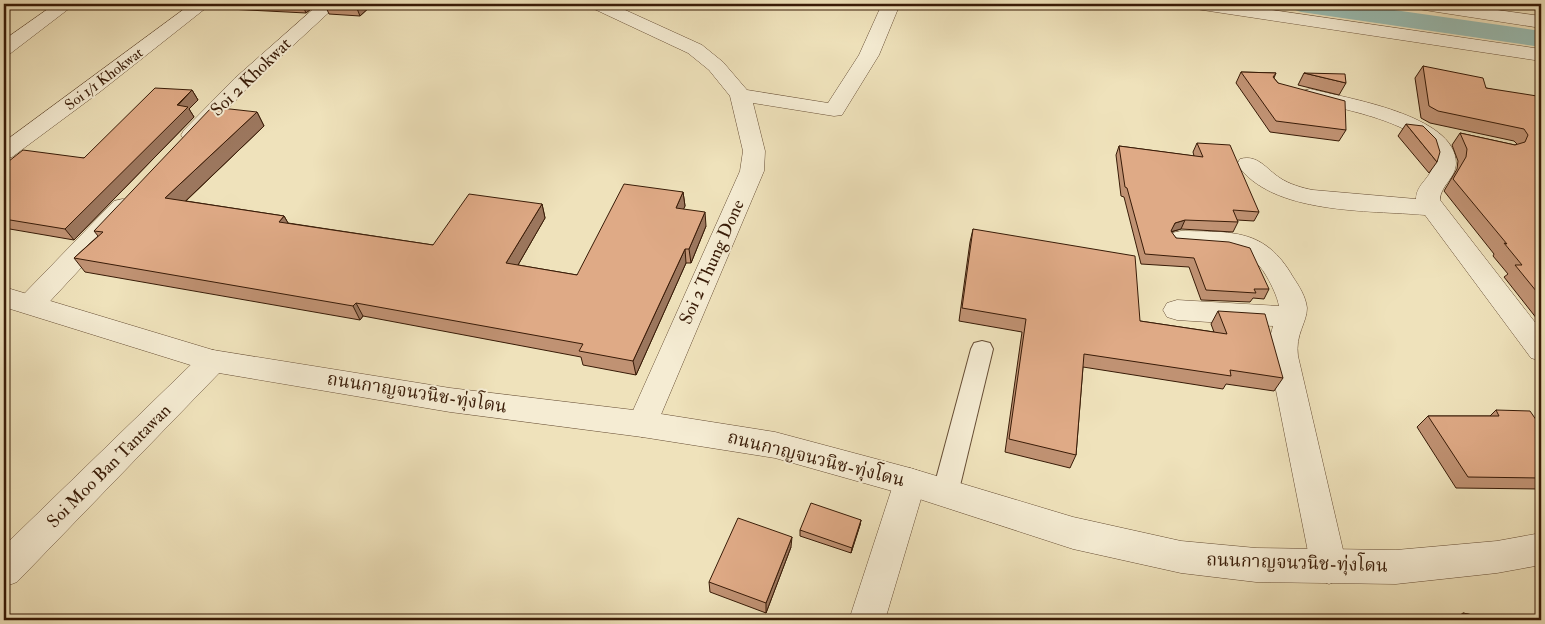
<svg xmlns="http://www.w3.org/2000/svg" width="1545" height="624" font-family="'IM FELL Double Pica','Noto Serif Thai',serif">
<style>
.lines{fill:none;stroke-linecap:round;stroke-linejoin:round}
.canal{fill:#9abdb3;fill-rule:evenodd}
.service-casing{stroke:#664d34;stroke-width:2}
.minor-casing{stroke:#664d34;stroke-width:1}
.tertiary-casing{stroke:#664d34;stroke-width:1}
.service{fill:#f5ecd3;fill-rule:evenodd}
.minor{fill:#f5ecd3;fill-rule:evenodd}
.tertiary{fill:#f5ecd3;fill-rule:evenodd}
.wall{fill:#c09273;stroke:#381b07}
.shaded-wall{fill:#9c775e;stroke:#381b07}
.building{fill:#dfaa86;stroke:#381b07}
.labels{text-anchor:middle;dominant-baseline:central;stroke-width:4;stroke-linejoin:round;paint-order:stroke}
.far-street-label{font-size:15px;fill:#381b07;stroke:#f5ecd3}
.street-label{font-size:18px;fill:#381b07;stroke:#f5ecd3}
</style>
<rect width="100%" height="100%" fill="#efe2bb"/>
<filter id="stains"><feTurbulence type="fractalNoise" baseFrequency=".004" numOctaves="4"/><feColorMatrix values="0 0 0 0 .2 0 0 0 0 .09 0 0 0 0 .02 0 0 0 .5 -.17"/></filter>
<radialGradient id="worn" r=".72"><stop offset=".6" stop-color="#630" stop-opacity="0"/><stop offset="1" stop-color="#630" stop-opacity=".3"/></radialGradient>
<g class="lines">
<!-- canal -->
<polygon class="canal" points="1288,4 1352,4 1541,31 1541,47 1301,12 1292,9"/>
<!-- service casing -->
<g class="service-casing">
<polygon id="service" points="982,341 990,343 993,349 958,494 954,502 945,505 936,502 932,494 971,349 974,343"/>
</g>
<!-- minor casing -->
<g class="minor-casing">
<g id="minor">
<polygon points="55,4 75,4 11,53 4,55 4,40"/>
<polygon points="191,4 211,4 101,91 12,157 4,159 4,142"/>
<polygon points="319,4 338,4 248,87 200,140 192,142 184,140 181,135 184,130 234,79"/>
<polygon points="589,4 612,4 702,45 723,62 747,90 828,103 859,55 882,4 900,4 879,55 842,115 834,116 753,103 765,151 764,171 657,424 653,433 642,437 631,433 627,424 740,171 743,151 730,96 709,70 688,53 592,8"/>
<polygon points="1187,4 1231,4 1541,49 1541,61 1196,9 1190,8"/>
<polygon points="1409,4 1454,4 1541,16 1541,28 1418,9 1412,8"/>
<path d="M1310,89C1346,98 1456,115 1456,163C1456,178 1440,186 1440,200L1541,330V361L1531,358L1425,215C1369,210 1271,215 1237,164L1240,159C1258,154 1266,169 1280,178C1289,184 1302,188 1313,190L1416,199C1416,183 1433,178 1433,162C1432,122 1333,108 1303,99L1300,95L1303,91Z"/>
<polygon points="123,199 132,201 135,207 132,213 41,311 31,314 21,311 17,304 21,297 114,201"/>
<path d="M1181,231C1232,232 1265,228 1293,277C1299,286 1306,297 1307,308C1307,323 1295,334 1298,356L1347,567L1341,579L1329,584L1317,579L1311,567L1270,360L1269,341L1273,326L1177,320L1167,317L1163,310L1167,303L1177,300L1279,306C1277,296 1272,286 1267,277C1245,237 1207,255 1172,245L1168,239L1172,233Z"/>
<polygon points="213,350 223,353 227,361 223,369 17,582 4,587 4,546 203,353"/>
<polygon points="910,468 922,472 926,482 885,620 849,620 894,482 898,472"/>
</g>
</g>
<!-- tertiary casing -->
<g class="tertiary-casing">
<polygon id="tertiary" points="4,287 213,350 450,388 642,411 775,432 910,468 1073,517 1181,541 1256,548 1396,550 1497,541 1541,533 1541,565 1497,573 1396,584 1256,582 1181,573 1073,549 910,496 775,458 642,437 450,412 213,372 4,307"/>
</g>
<!-- service -->
<use href="#service" class="service"/>
<!-- minor -->
<use href="#minor" class="minor"/>
<!-- tertiary -->
<use href="#tertiary" class="tertiary"/>
</g>
<!-- wall -->
<g class="wall">
<polygon points="157,4 189,4 185,6 157,5"/>
<polygon points="207,4 317,4 306,13 209,8"/>
<polygon points="326,4 373,4 360,16 329,14 325,5"/>
<polygon points="1423,66 1486,88 1541,100 1541,324 1504,277 1508,274 1493,256 1494,254 1444,191 1457,169 1458,161 1452,145 1460,133 1515,145 1517,144 1514,141 1430,123 1421,118 1415,78"/>
<polygon points="1241,72 1276,73 1274,78 1278,83 1346,130 1339,141 1270,132 1236,83"/>
<polygon points="1304,73 1346,83 1339,95 1298,85"/>
<polygon points="192,90 198,100 189,109 194,117 74,240 4,228 4,165 84,158"/>
<polygon points="257,112 264,126 186,201 284,216 288,223 433,245 542,204 545,218 518,265 577,275 683,192 685,206 683,209 706,226 691,263 686,263 636,375 583,365 581,357 363,316 360,320 85,272 74,258 98,236 94,231"/>
<polygon points="1406,124 1437,162 1429,173 1398,136"/>
<polygon points="1197,143 1259,212 1254,221 1237,220 1238,222 1233,232 1181,229 1171,232 1176,238 1269,289 1264,299 1253,298 1250,302 1201,300 1189,267 1141,264 1124,197 1121,196 1116,155 1119,146 1194,156 1193,152"/>
<polygon points="973,229 1140,321 1214,332 1211,324 1218,311 1283,378 1274,391 1226,384 1223,389 1083,367 1076,455 1070,468 1005,452 1022,332 959,321 970,242"/>
<polygon points="1496,410 1541,427 1541,489 1456,488 1417,427 1428,416 1490,416"/>
<polygon points="861,520 860,525 851,553 800,536 800,530"/>
<polygon points="791,547 766,613 710,592 709,582"/>
<polygon points="1463,613 1497,620 1453,620"/>
</g>
<!-- shaded-wall -->
<g class="shaded-wall">
<polygon points="302,4 317,4 306,13"/>
<polygon points="359,4 373,4 360,16 356,6"/>
<polygon points="192,90 198,100 189,109 194,117 74,240 65,229"/>
<polygon points="257,112 264,126 174,212 165,198"/>
<polygon points="683,192 685,206 678,222 676,208"/>
<polygon points="542,204 545,218 511,277 506,263"/>
<polygon points="705,212 706,226 691,263 689,249"/>
<polygon points="284,216 292,230 279,222"/>
<polygon points="1185,220 1181,229 1170,232 1175,223"/>
<polygon points="685,249 686,263 636,375 633,361"/>
<polygon points="356,303 363,316 360,320 353,306"/>
<polygon points="861,520 860,525 851,553 852,548"/>
<polygon points="792,537 791,547 766,613 766,603"/>
</g>
<!-- building -->
<g class="building">
<polygon points="326,4 359,4 356,6 325,5"/>
<polygon points="1423,66 1483,78 1486,88 1537,96 1539,100 1541,100 1541,297 1515,265 1522,265 1504,243 1507,244 1453,179 1466,157 1467,149 1460,133 1515,145 1525,142 1528,135 1524,129 1438,111 1429,106"/>
<polygon points="1241,72 1276,73 1273,77 1278,83 1345,101 1346,130 1276,121"/>
<polygon points="1304,73 1345,74 1346,83"/>
<polygon points="155,88 192,90 177,105 188,107 65,229 4,219 4,165 23,150 84,158"/>
<polygon points="212,107 257,112 165,198 284,216 279,222 433,245 469,194 542,204 506,263 577,275 624,184 683,192 676,208 705,212 689,249 685,249 633,361 579,351 583,344 356,303 353,306 74,258 103,232 94,231"/>
<polygon points="1406,124 1423,126 1436,139 1440,152 1437,162"/>
<polygon points="1197,143 1230,145 1259,212 1233,210 1238,222 1185,220 1175,223 1171,231 1176,238 1229,242 1250,248 1269,289 1254,289 1256,293 1206,290 1194,258 1145,254 1127,188 1125,187 1119,146 1203,157"/>
<polygon points="973,229 1135,256 1140,321 1227,334 1218,311 1265,314 1283,378 1230,370 1231,376 1084,354 1076,455 1009,439 1026,319 962,308"/>
<polygon points="1496,410 1530,411 1541,427 1541,478 1468,477 1428,416 1499,416"/>
<polygon points="811,503 861,520 852,548 800,530"/>
<polygon points="738,518 792,537 766,603 709,582"/>
<polygon points="1463,613 1497,620 1465,620"/>
</g>
<g class="labels">
<!-- far-street labels -->
<g class="far-street-label">
<text transform="translate(104 79) rotate(-37)">Soi 1/1 Khokwat</text>
</g>
<!-- street labels -->
<g class="street-label">
<text transform="translate(251 77) rotate(-44)">Soi 2 Khokwat</text>
<text transform="translate(712 262) rotate(-66)">Soi 2 Thung Done</text>
<text transform="translate(417 393) rotate(9)">ถนนกาญจนวนิช-ทุ่งโดน</text>
<text transform="translate(816 459) rotate(14)">ถนนกาญจนวนิช-ทุ่งโดน</text>
<text transform="translate(109 466) rotate(-45)">Soi Moo Ban Tantawan</text>
<text transform="translate(1297 563) rotate(2)">ถนนกาญจนวนิช-ทุ่งโดน</text>
</g>
</g>
<!-- margin -->
<rect width="1545" height="624" fill="none" stroke="#efe2bb" stroke-width="20"/>
<rect x="5" y="5" width="1535" height="614" fill="none" stroke="#381b07" stroke-width="2.5"/>
<rect x="10" y="10" width="1525" height="604" fill="none" stroke="#381b07"/>
<rect width="100%" height="100%" filter="url(#stains)"/>
<rect width="100%" height="100%" fill="url(#worn)"/>
</svg>
